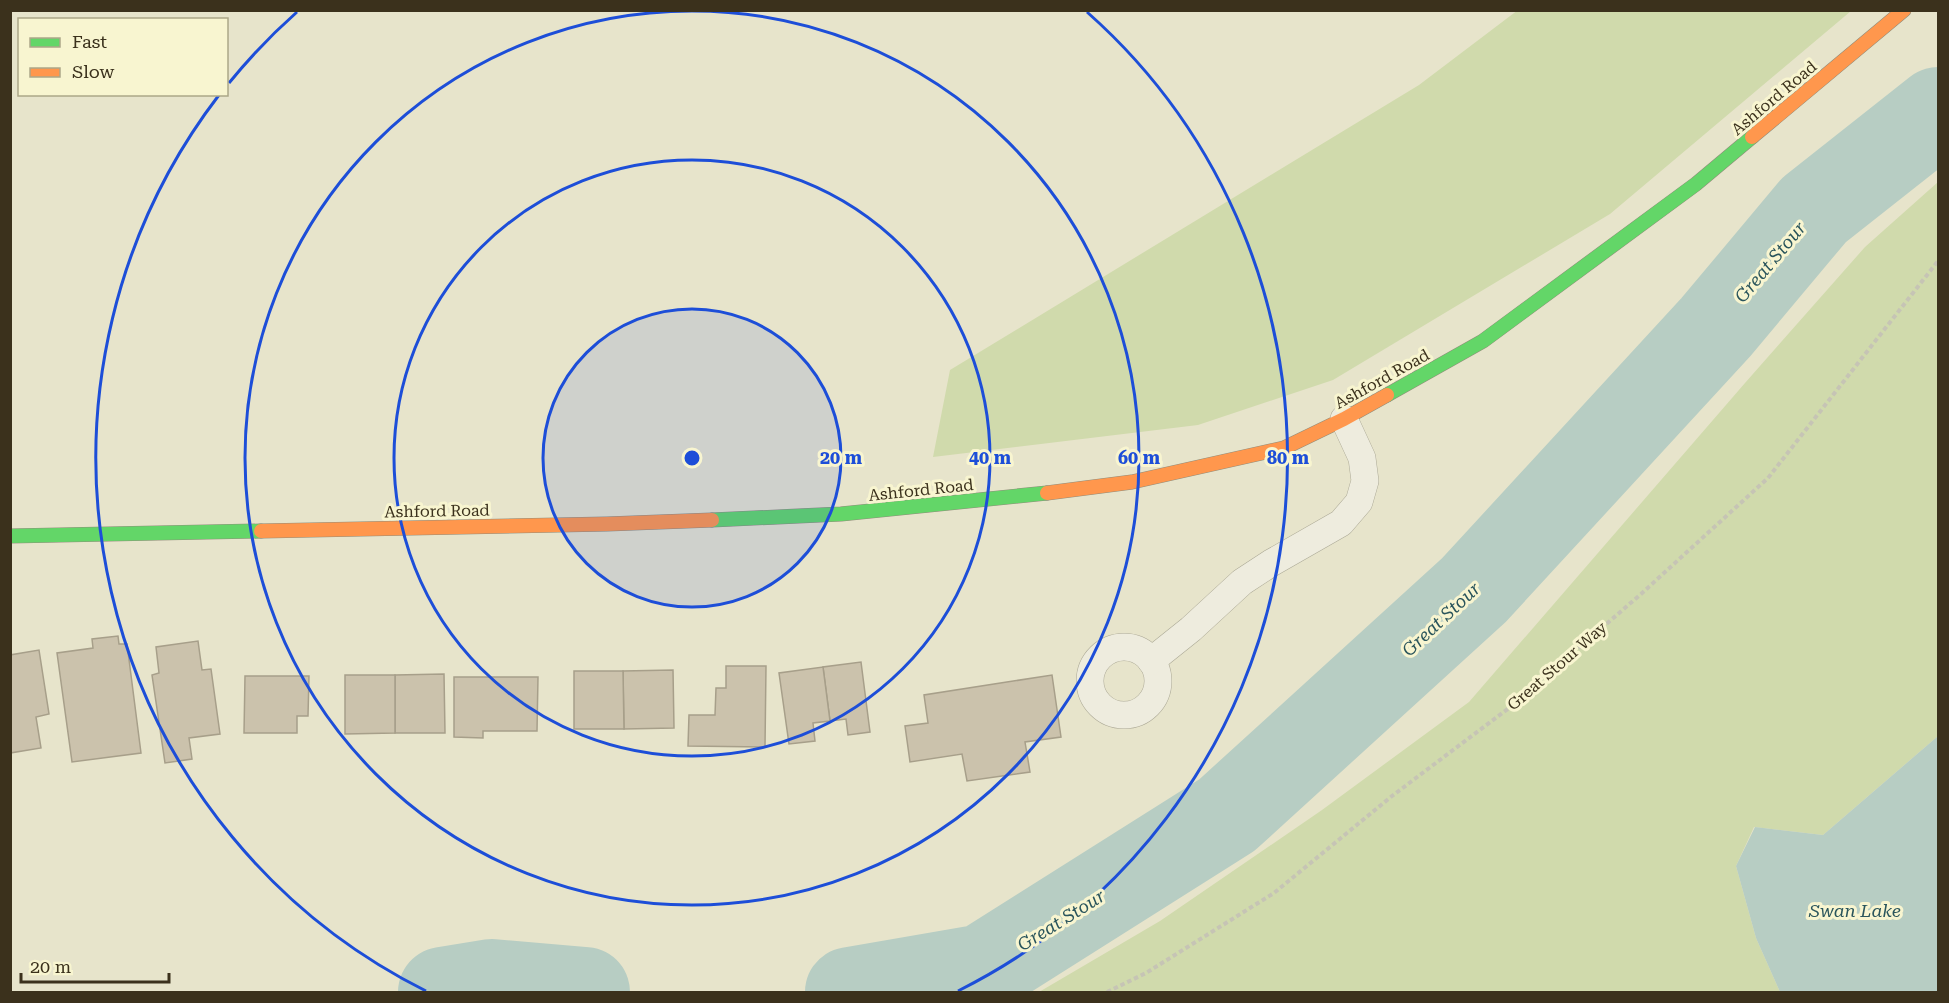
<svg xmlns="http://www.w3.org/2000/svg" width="1949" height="1003" font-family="'Roboto Serif',serif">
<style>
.green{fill:#d0daac}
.water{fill:#b7cdc3}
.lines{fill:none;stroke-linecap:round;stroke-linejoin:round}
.river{stroke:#b7cdc3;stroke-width:90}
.building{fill:#cbc2ac;stroke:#a79f8a;stroke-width:1.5}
.lane-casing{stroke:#aba895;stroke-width:28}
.fast-casing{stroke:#918d7b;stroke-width:15}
.slow-casing{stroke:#918d7b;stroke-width:15}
.path{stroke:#c6c4b5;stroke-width:4;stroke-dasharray:4.5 3;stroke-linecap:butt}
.lane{stroke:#eeecde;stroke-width:27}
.fast{stroke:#63d668;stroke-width:14}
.slow{stroke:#ff974d;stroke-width:14}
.ring{fill:none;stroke:#1d4ed8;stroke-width:3}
.labels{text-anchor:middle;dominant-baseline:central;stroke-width:6;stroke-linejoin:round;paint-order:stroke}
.street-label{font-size:16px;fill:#3b311c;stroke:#f8f5d0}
.water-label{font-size:18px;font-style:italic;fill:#2a555c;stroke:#f8f5d0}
.centre{fill:#1d4ed8;stroke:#f8f5d0;stroke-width:3}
.ring-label{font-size:18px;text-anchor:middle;font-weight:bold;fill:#1d4ed8;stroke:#f8f5d0;stroke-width:6;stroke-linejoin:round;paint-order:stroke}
</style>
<rect width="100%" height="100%" fill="#e7e4cb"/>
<!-- green -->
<g class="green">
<polygon points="1518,10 1851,11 1610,214 1333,380 1198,425 933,457 950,370 1419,85"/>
<polygon points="1938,182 1938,736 1823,835 1754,827 1736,866 1756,938 1780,992 1039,992 1160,921 1322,810 1469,702 1745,383 1865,247"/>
</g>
<!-- water -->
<polygon class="water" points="1938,736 1938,992 1780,992 1756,938 1736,866 1755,827 1823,835"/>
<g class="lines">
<!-- river -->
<g class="river">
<polyline points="443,992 492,984 585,992"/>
<polyline points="850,992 983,969 1227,815 1474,590 1716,327 1814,210 1938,112"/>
</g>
</g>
<!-- building -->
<g class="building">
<polygon points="118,636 119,644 127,644 141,753 72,762 57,653 93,648 92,639"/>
<polygon points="198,641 202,670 211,669 220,734 189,738 192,759 165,763 152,675 159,673 156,647"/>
<polygon points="39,650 49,714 36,717 41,748 10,753 10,655"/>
<polygon points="861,662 870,732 848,735 846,719 830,721 823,667"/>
<polygon points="726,666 766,666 765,747 688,746 689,715 715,715 716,688 726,688"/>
<polygon points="823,667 830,721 813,723 815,741 789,744 779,673"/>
<polygon points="673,670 674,728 624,729 623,671"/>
<polygon points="574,671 623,671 624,729 574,729"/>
<polygon points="444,674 445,733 395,733 395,675"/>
<polygon points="345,675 395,675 395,733 345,734"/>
<polygon points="1052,675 1061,737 1025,742 1030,772 967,781 962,754 910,762 905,726 928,723 924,695"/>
<polygon points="245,676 309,676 308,716 297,716 297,733 244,733"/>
<polygon points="454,677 538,677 537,731 483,731 483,738 454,737"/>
</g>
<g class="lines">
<!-- lane casing -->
<g class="lane-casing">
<g id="lane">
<circle cx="1124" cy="681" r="34"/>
<polyline points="1151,661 1191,629 1242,582 1271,563 1341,523 1359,502 1365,481 1362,458 1344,419"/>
</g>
</g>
<!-- fast casing -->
<g class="fast-casing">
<g id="fast">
<polyline points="1387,395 1483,341 1696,184 1752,137"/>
<polyline points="712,520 841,514 1047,493"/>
<polyline points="10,536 261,531"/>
</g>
</g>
<!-- slow casing -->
<g class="slow-casing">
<g id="slow">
<polyline points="1752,137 1904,10"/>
<polyline points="1047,493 1132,482 1284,448 1344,419 1387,395"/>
<polyline points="261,531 607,524 712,520"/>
</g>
</g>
<!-- path -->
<polyline class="path" points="1107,992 1146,973 1274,893 1392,796 1513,705 1641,594 1768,478 1938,261"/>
<!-- lane -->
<use href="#lane" class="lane"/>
<!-- fast -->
<use href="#fast" class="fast"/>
<!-- slow -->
<use href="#slow" class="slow"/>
</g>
<!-- distance rings -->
<circle cx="692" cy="458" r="149" fill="#1d4ed8" fill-opacity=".12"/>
<g class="ring">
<circle cx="692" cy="458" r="149"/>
<circle cx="692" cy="458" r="298"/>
<circle cx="692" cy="458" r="447"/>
<path d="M426 991A596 596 0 0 1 219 95M229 83A596 596 0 0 1 297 12M1087 12A596 596 0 0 1 958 991"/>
</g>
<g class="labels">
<!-- street labels -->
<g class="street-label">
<text transform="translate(1774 98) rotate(-40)">Ashford Road</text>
<text transform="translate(1382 379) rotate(-29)">Ashford Road</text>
<text transform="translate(921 490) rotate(-6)">Ashford Road</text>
<text transform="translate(437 511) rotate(-1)">Ashford Road</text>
<text transform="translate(1557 666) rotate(-41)">Great Stour Way</text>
</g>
<!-- water labels -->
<g class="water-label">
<text transform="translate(1770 262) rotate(-50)">Great Stour</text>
<text transform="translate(1441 619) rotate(-43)">Great Stour</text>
<text x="1855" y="910">Swan Lake</text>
<text transform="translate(1061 920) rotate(-32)">Great Stour</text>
</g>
</g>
<circle cx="692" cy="458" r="9" class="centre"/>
<g class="ring-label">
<text x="841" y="464">20 m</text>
<text x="990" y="464">40 m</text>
<text x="1139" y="464">60 m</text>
<text x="1288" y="464">80 m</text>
</g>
<!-- border -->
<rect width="1949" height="1003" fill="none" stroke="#3b311c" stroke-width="24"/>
<!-- legend -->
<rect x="18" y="18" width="210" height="78" fill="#f8f5d0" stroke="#aca788" stroke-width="1.5"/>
<rect x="30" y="38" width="30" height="9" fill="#63d668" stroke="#aca788" stroke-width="1.5"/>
<text x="72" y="48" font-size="18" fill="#3b311c">Fast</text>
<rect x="30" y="68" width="30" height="9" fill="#ff974d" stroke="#aca788" stroke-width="1.5"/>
<text x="72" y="78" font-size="18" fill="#3b311c">Slow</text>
<!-- scale -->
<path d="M21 973v9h148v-9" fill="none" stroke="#3b311c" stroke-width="3"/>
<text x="30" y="973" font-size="18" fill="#3b311c" stroke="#f8f5d0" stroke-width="4.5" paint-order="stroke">20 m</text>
</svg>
